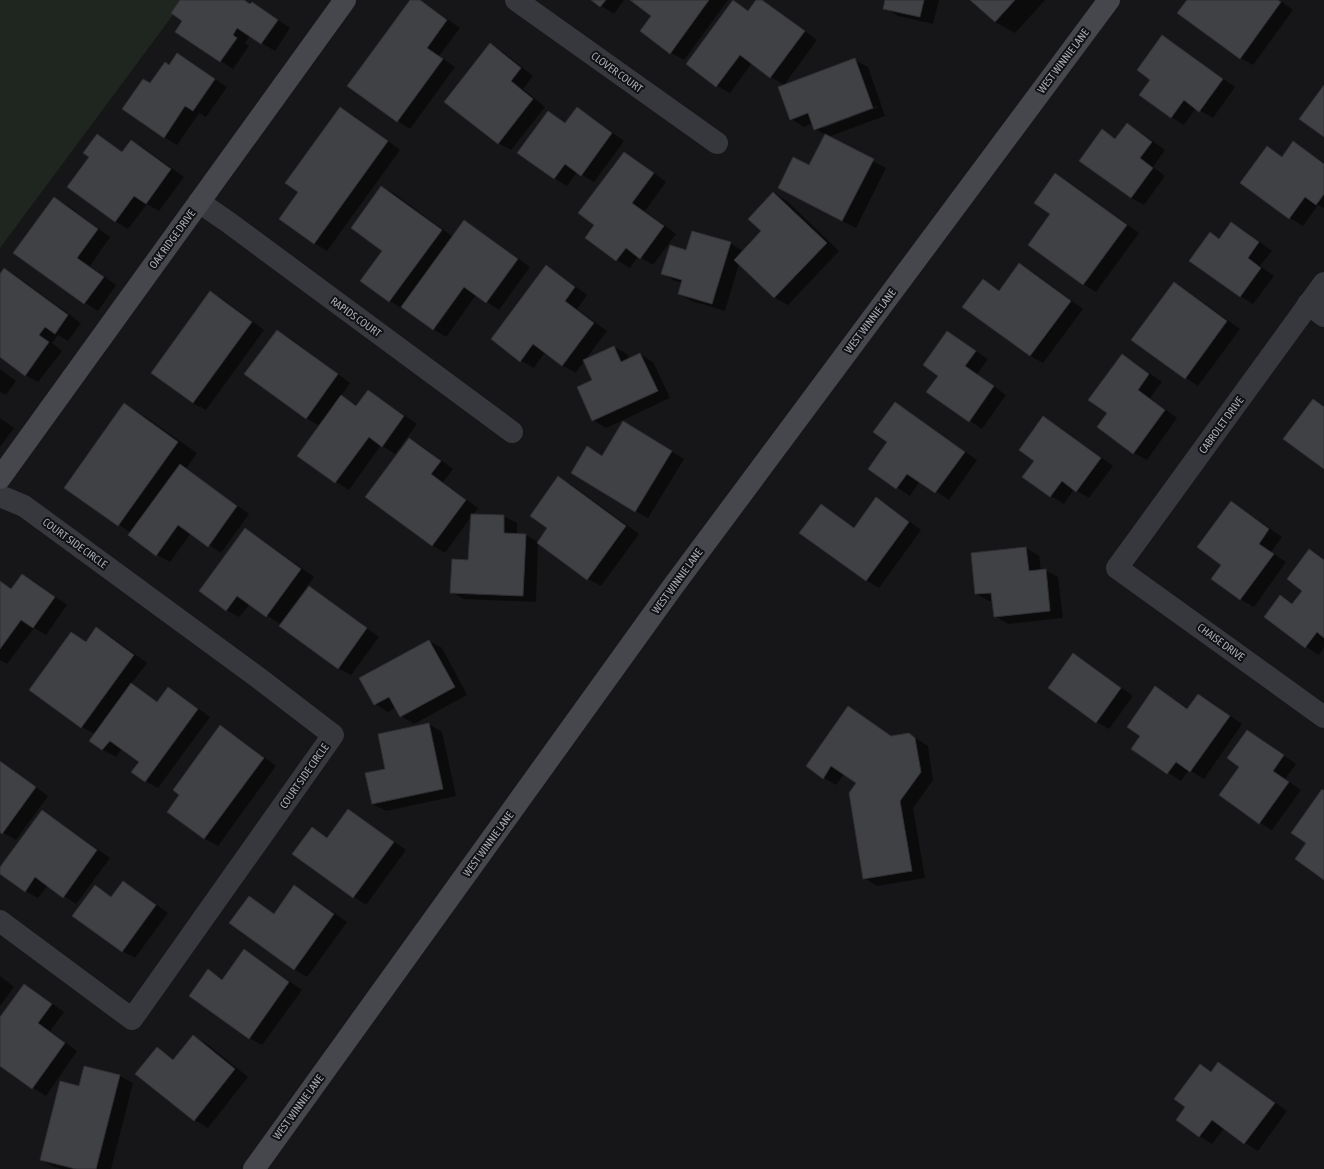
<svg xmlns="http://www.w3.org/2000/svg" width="1324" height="1169" font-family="'Asap Condensed',sans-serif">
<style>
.green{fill:#1e261f}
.shadow{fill:#0007;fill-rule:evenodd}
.building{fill:#404145;stroke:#303034}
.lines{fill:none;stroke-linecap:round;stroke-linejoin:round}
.street{stroke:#37383d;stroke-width:22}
.secondary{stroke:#45474d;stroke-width:22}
.labels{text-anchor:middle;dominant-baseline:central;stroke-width:4;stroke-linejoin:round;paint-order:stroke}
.street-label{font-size:11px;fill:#a8adb8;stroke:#111113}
</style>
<rect width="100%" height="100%" fill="#161618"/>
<!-- green -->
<polygon class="green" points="0,0 184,0 0,248"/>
<!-- shadow -->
<g class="shadow">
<polygon points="181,0 244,0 265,11 290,28 275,51 250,36 245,43 249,46 233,69 176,31 183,21"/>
<polygon points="411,0 420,0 460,28 439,56 455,67 410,129 398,121"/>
<polygon points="592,0 624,0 614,14"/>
<polygon points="632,0 728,0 684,60 671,53 641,31 653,15"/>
<polygon points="757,0 762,0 771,6 817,40 784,85 771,77 752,63 730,93 717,86 734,2 749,11"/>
<polygon points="886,0 939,0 933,24 898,16 885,8"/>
<polygon points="972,0 1045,0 1015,33 995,22"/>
<polygon points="1188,0 1279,0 1293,10 1253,65 1240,58"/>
<polygon points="1162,36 1175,44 1235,87 1213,118 1196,108 1184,125 1171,117 1152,80"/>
<polygon points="490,45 503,52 533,76 523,89 545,107 511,150 498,143"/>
<polygon points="177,54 227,87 206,117 199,113 177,145 164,137 150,84 169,66"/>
<path d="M855,60L868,67L885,116L828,137L886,168L856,228L792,195L810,167L826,135L815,129L813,123L804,127L791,119ZM877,106L878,107L823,128V126Z"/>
<polygon points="340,108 353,115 400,150 327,251 314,243 299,192"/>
<polygon points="577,109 590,116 624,141 594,182 577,172 567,186 554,178 519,153 548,112 567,123"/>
<polygon points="1127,124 1140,132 1165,150 1153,167 1165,176 1144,205 1131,198 1102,130 1116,139"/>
<polygon points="97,135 123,152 131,141 144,148 184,177 159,211 147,204 128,229 115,221 90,157"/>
<polygon points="1294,143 1324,163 1324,208 1318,205 1303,226 1290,218 1241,183 1267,147 1283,157"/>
<polygon points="624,153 637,160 666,182 645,211 676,234 653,265 638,256 630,268 617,260 586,237 595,224"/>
<polygon points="1056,174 1069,182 1139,233 1096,292 1083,284 1052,214"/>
<polygon points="382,187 395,194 453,237 464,222 477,229 530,267 499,310 476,295 446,337 433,329 404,308 403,309 390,301 362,281 384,251"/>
<polygon points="774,193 787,201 839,251 788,305 775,298 739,264 725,311 692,301 679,294 682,283 675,281 663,274 687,251 730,243 743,251 763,231"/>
<polygon points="54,198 67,205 110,237 90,266 116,285 98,311 85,303 15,253"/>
<polygon points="1232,223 1245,231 1272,251 1260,266 1274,276 1253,304 1240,296 1191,260 1210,233 1220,239"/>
<polygon points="1020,265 1033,272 1083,309 1043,363 1030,356 964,307 983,281 1000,291"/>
<polygon points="546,267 559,274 587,295 577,309 607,331 585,360 614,347 627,354 629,359 640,354 653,362 670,398 606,428 593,420 593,380 584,361 576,373 563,366 545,352 534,368 521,361"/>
<polygon points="5,269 18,277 81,323 68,341 58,335 52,343 62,351 38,382 25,375 0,356 0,276"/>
<polygon points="1174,284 1187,291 1240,329 1198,386 1186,378 1133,340"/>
<polygon points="211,293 224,300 264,330 206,410 193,403"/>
<polygon points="277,331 290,338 350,383 341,396 358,406 368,391 381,399 417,424 395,454 381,445 349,490 336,482 298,455 320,426 306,418"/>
<polygon points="948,332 988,359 977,374 1006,395 982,429 970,421 928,392 940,375"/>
<polygon points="1122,355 1135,363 1162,382 1150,398 1177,418 1147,460 1134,453 1108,413"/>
<polygon points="0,369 16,381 6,395 0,392"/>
<polygon points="895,403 908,411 977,460 949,500 920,481 910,496 870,469 889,442"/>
<polygon points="124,404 144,416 197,453 186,469 249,514 221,553 191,533 170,562 157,555 131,533 119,525 65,488"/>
<polygon points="0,418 14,428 0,447"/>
<polygon points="1043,418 1056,425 1113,466 1089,498 1074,489 1064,504 1051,496 1024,477 1035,461"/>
<polygon points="636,430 684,459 648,518 635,511 602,457"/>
<polygon points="410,439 422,446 453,469 443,482 478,508 473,515 504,516 517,523 517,534 526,535 538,542 548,528 559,478 572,485 639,534 601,586 588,579 538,543 536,602 464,599 451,592 469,561 471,517 445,553 432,545"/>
<polygon points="876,499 889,506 921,530 879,588 866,580 821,505 855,528"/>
<polygon points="1231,503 1244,510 1282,537 1271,552 1286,562 1254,607 1241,600 1212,579 1223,564"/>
<polygon points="245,529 258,537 314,577 280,624 250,604 239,617 226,610"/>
<polygon points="1026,548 1039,556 1041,571 1045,570 1058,577 1063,618 1008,624 995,616 993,601 989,601 976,594"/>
<polygon points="1310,551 1324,559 1324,647 1319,655 1306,647 1265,617 1281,596 1294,604 1304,591"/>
<polygon points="23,575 35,582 67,605 46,635 34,628 7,664 0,660 0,582 12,589"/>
<polygon points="309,588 322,595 379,637 351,675 338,668"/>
<polygon points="97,629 110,636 147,663 131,684 158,702 169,688 181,696 210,717 158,788 145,781 140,762 122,749 116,757 103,750 90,741 95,734 82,727 30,690 71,633 87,642"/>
<polygon points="429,641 442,648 467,695 414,724 401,716 396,707 388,712 375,704"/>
<polygon points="1073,654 1086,662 1133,696 1109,729 1096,722"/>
<polygon points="1156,687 1189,709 1198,695 1211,702 1242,724 1204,779 1189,770 1181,781 1132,749 1142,736"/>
<polygon points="848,707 893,737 909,734 928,746 933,780 913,808 925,878 877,886 864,878 858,783 844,774 836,785 824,778"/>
<polygon points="429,724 442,732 456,796 386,811 373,804 387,770"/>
<polygon points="220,727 233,734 276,766 218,846 205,839 168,812 180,795"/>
<polygon points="1247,731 1260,738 1296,764 1285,779 1301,790 1272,830 1260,823 1240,767"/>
<polygon points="0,760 48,796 16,840 0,831"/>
<polygon points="348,810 361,818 406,850 366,905 354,897 312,828 328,838"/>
<polygon points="42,811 55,819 110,858 76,904 48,885 38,898 25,891 0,873 0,869"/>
<polygon points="123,882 136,890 168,913 135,958 122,951 95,886 112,897"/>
<polygon points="295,887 308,894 347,922 307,977 294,969 249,897 260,904 260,905 277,918"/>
<polygon points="245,951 257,958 302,990 262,1045 249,1038 209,971 224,980"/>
<polygon points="0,976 14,987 0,1006"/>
<polygon points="24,985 37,993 64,1012 50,1031 77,1051 46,1096 33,1088 0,1065 0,1019"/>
<polygon points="194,1037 207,1044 248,1077 208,1128 195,1120 137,1074 157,1049 175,1060"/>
<polygon points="1218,1063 1231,1071 1287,1111 1258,1151 1245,1143 1224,1128 1212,1144 1199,1136 1187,1107 1200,1065 1212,1072"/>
<polygon points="120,1076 133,1083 111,1169 62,1169 54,1167 41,1160 80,1087"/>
</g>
<!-- building -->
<g class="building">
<polygon points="180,0 244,0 250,4 252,2 278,20 261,44 237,28 233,35 237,38 220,62 175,32 182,21 171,13"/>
<polygon points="410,0 420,0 447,20 427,48 443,59 397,122 347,86"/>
<polygon points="591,0 606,0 600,7"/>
<polygon points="630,0 709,0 670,54 640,31 651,16"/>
<polygon points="733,0 748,11 756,0 762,0 805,31 770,78 740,55 716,87 686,64"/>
<polygon points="885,0 924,0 920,17 883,9"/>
<polygon points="970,0 1015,0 995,22"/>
<polygon points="1187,0 1278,0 1281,2 1240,59 1177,13"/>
<polygon points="1162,35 1223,79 1199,112 1184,100 1171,118 1139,95 1150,80 1137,70"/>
<polygon points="490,43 521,68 511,81 533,99 498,144 444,102"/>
<polygon points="177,53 215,79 193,111 185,106 164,138 122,109 143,79 150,83 165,62 169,65"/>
<polygon points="855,58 873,108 814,130 808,113 790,120 778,87"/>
<polygon points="1324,85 1324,137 1299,119"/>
<polygon points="340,107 388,141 314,244 279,219 298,192 285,183"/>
<polygon points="577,107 612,133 581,176 565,164 554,179 517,153 548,111 565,123"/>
<polygon points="1127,123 1152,142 1140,158 1153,168 1131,198 1079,161 1102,129 1115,139"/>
<polygon points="97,134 122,152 131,140 171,169 146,204 134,196 115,222 67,187 89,157 83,153"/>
<polygon points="825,134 874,159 842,221 778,188 793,157 809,165"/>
<polygon points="1293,141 1324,164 1324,194 1316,205 1305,197 1289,219 1240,183 1267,146 1282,157"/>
<polygon points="624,152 654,173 632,203 664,226 640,259 626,248 616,261 585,238 594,225 578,213"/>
<polygon points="1055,173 1127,225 1083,285 1028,245 1050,214 1034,203"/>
<polygon points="381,186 442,230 389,302 360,281 382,251 351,228"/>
<polygon points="773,192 827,243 774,298 734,260 761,231 748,219"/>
<polygon points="54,197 98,229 77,258 104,277 84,304 13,253"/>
<polygon points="464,220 518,259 486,303 464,287 433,330 401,307"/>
<polygon points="1231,222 1259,242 1248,258 1261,268 1240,297 1189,261 1210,232 1219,239"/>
<polygon points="692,231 731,242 712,304 678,294 682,280 661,274 670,245 686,250"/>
<polygon points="1019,263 1071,301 1030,356 962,307 983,279 999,291"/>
<polygon points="546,265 575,287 565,301 594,323 562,366 533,344 520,362 491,339"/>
<polygon points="4,268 68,315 55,334 45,327 39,335 49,342 25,376 0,357 0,274"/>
<polygon points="1174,282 1227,321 1185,379 1131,340"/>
<polygon points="210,291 252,322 193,403 151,373"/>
<polygon points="277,330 338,374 306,419 244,374"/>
<polygon points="947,331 976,351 965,366 994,386 969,422 926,392 938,376 923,365"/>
<polygon points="614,346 621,362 640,353 658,391 592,421 577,387 592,380 583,360"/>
<polygon points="1122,354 1149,374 1138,390 1165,410 1133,454 1097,427 1107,413 1088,400"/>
<polygon points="368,390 404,416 382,447 369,437 335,483 297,456 341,395 356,406"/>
<polygon points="1313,399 1324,407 1324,469 1283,439"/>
<polygon points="895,402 965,452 935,493 907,474 896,489 868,469 887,442 873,432"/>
<polygon points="124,403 178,442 118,526 64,488"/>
<polygon points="1043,416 1101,458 1076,492 1062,481 1050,497 1022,477 1034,461 1019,450"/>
<polygon points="623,421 672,451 635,512 571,473 587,446 602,456"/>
<polygon points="409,438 441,461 431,474 466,500 432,546 365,497"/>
<polygon points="180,464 237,506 208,547 178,525 156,556 128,535"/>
<polygon points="558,476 626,526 587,580 537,543 547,528 530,516"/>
<polygon points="876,497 909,522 866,581 799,533 821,504 854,528"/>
<polygon points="1231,501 1269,529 1259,544 1274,554 1240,600 1211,579 1221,565 1197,547"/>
<polygon points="471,514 504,515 504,533 526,534 523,596 450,593 452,559 468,560"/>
<polygon points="245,528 301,569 266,617 237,596 226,611 199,591"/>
<polygon points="1026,547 1029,571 1046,569 1050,611 994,617 991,593 975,594 971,553"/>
<polygon points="1309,549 1324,560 1324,638 1317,632 1305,648 1264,617 1280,595 1292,604 1302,591 1287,579"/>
<polygon points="22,574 55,597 33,628 21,620 0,649 0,581 11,589"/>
<polygon points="309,586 367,628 338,669 279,626"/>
<polygon points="96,627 134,655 81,728 29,690 71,632 86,642"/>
<polygon points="429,640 455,687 400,717 389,697 374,705 359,678"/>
<polygon points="1073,653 1121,688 1096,723 1048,688"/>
<polygon points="131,683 157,702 168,687 198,709 145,782 131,772 139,762 110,741 102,750 89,741"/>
<polygon points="1155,686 1187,709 1198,694 1230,716 1190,772 1176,762 1167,774 1131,749 1140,736 1127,727"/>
<polygon points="848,706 891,736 909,733 915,738 921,772 900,801 912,871 863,879 849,793 856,783 831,766 823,779 806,766"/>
<polygon points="429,723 443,789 372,804 365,773 385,769 378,734"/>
<polygon points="220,725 264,758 204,839 167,812 179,795 173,790"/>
<polygon points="1247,730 1284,755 1273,771 1289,782 1259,824 1219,795 1239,767 1227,758"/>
<polygon points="0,761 36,787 2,834 0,832"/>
<polygon points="1322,789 1324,791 1324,880 1295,859 1306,843 1291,833"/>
<polygon points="348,809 394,842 353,898 292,854 312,827 327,838"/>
<polygon points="42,810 97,850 63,898 35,877 25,892 0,874 0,867"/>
<polygon points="123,881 156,905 122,952 72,916 95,885 111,897"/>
<polygon points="294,885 334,914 294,970 229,923 249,896 274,914"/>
<polygon points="244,949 289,982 249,1039 189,996 208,969 222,980"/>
<polygon points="24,984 52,1004 38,1023 65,1043 32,1089 0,1066 0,1017"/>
<polygon points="193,1035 235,1069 194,1121 135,1074 157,1047 173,1060"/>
<polygon points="1218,1062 1275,1103 1244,1144 1212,1120 1199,1137 1176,1120 1185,1107 1174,1099 1200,1064 1211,1072"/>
<polygon points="84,1066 120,1075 96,1169 76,1169 40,1160 60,1081 79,1086"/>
</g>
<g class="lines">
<!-- street -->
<g class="street">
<polyline points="516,0 717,143"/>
<polyline points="199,202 228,222 512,432"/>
<polyline points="1324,283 1117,568 1324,717"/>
<polyline points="1308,304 1324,316"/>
<polyline points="0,496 24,506 260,679 333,735 132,1019 0,921"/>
</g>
<!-- secondary -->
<g class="secondary">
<polyline points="0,478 345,0"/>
<polyline points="254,1169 674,585 1109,0"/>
</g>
</g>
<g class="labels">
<!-- street labels -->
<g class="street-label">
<text transform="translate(1063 61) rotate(-53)">WEST WINNIE LANE</text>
<text transform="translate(617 72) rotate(36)">CLOVER COURT</text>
<text transform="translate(172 239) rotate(-54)">OAK RIDGE DRIVE</text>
<text transform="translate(356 317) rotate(36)">RAPIDS COURT</text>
<text transform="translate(870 321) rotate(-53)">WEST WINNIE LANE</text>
<text transform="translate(1221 425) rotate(-54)">CABROLET DRIVE</text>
<text transform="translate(75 543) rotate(36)">COURT SIDE CIRCLE</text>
<text transform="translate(677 581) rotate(-54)">WEST WINNIE LANE</text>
<text transform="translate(1221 642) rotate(36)">CHAISE DRIVE</text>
<text transform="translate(304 776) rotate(-55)">COURT SIDE CIRCLE</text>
<text transform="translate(488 844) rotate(-54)">WEST WINNIE LANE</text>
<text transform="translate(298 1107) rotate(-54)">WEST WINNIE LANE</text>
</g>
</g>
</svg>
